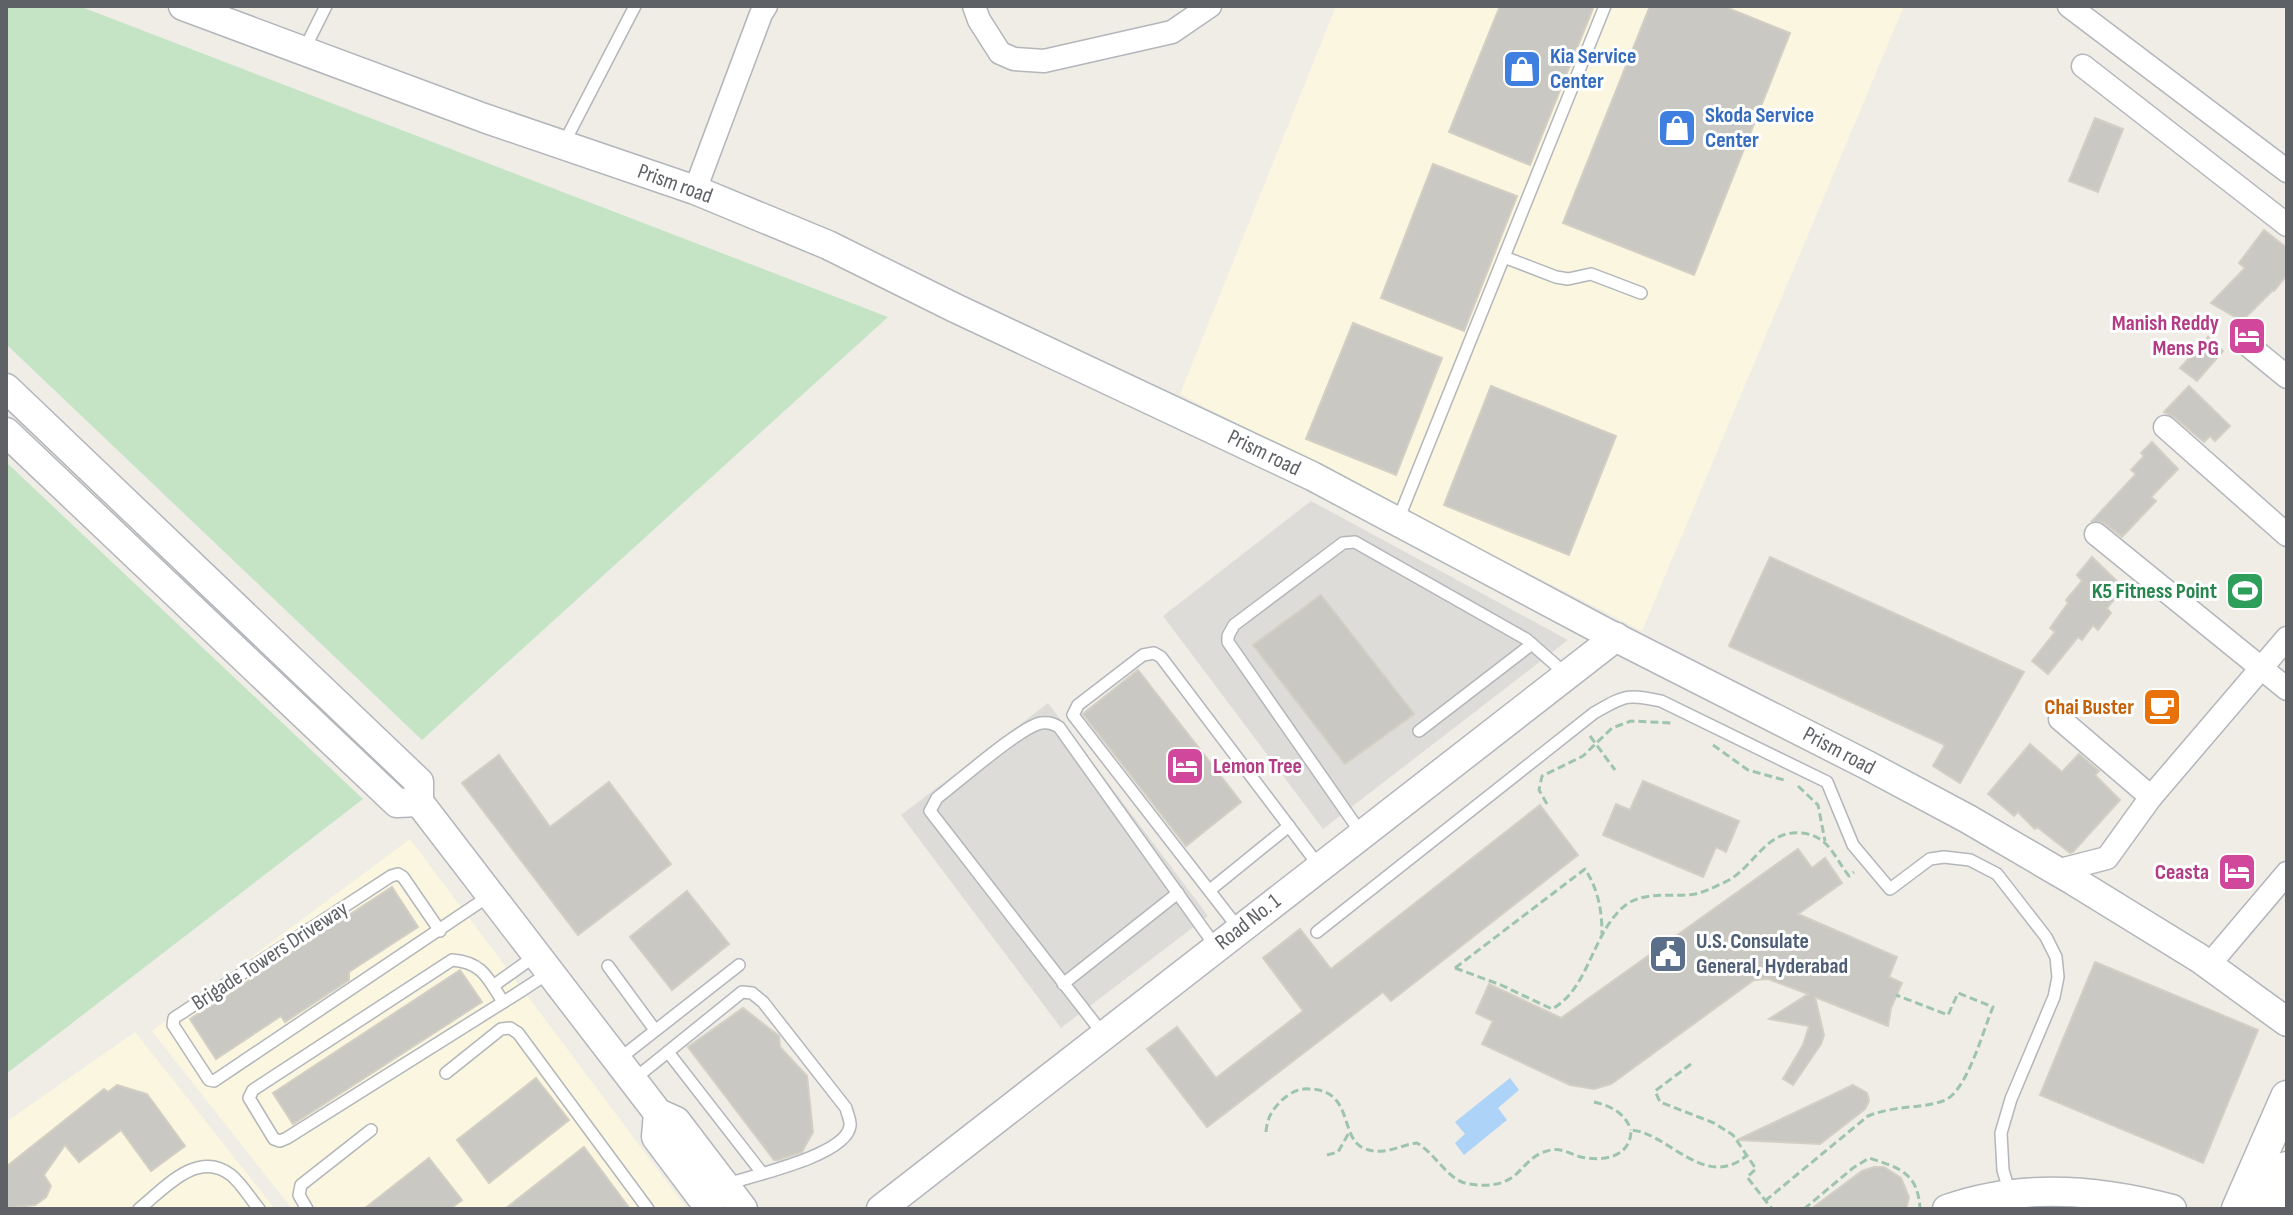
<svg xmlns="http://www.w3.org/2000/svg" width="2293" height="1215" font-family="'Sofia Sans Condensed',sans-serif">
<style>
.commercial{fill:#fbf6df}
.industrial{fill:#dedcd8}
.green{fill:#c5e4c6}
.water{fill:#add4f8}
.building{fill:#cac8c2;stroke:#d3cfc5;stroke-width:2}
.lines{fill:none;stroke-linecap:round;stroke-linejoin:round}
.service-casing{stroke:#b3b6ba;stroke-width:14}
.minor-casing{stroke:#b3b6ba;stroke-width:25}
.tertiary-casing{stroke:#b3b6ba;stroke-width:31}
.secondary-casing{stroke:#b2b5b9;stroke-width:35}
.path{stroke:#9ec5ac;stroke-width:3;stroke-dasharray:8 4;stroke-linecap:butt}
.service{stroke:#fff;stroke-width:11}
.minor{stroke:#fff;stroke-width:22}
.tertiary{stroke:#fff;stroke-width:28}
.secondary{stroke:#fff;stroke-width:32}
.labels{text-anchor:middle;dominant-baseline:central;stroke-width:6;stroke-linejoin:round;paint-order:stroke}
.shop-label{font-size:22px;font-weight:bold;fill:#366cbe;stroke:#fff;text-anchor:start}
.street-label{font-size:22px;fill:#5e6165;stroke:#fff}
.hotel-label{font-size:22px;font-weight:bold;fill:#b23c85;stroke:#fff;text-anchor:end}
.leisure-label{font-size:22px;font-weight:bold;fill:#27864d;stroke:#fff;text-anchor:end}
.food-label{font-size:22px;font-weight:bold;fill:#c56008;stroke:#fff;text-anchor:end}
.service-label{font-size:22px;font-weight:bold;fill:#4e5e75;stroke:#fff;text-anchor:start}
</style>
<rect width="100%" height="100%" fill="#efede6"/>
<!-- commercial -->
<g class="commercial">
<polygon points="1336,6 1904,6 1642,631 1180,394"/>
<polygon points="410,839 687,1209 292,1209 152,1031"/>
<polygon points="135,1032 275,1209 6,1209 6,1122"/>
</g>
<!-- industrial -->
<g class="industrial">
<polygon points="1311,501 1568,640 1323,829 1163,616"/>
<polygon points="1048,703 1208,916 1061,1028 901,815"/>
</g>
<!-- green -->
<g class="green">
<polygon points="6,6 79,6 888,317 422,740 6,344"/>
<polygon points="6,462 363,799 6,1074"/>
</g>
<!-- water -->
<polygon class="water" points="1510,1078 1519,1090 1498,1108 1507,1120 1464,1155 1455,1143 1465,1134 1455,1122"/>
<!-- building -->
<g class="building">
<polygon points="1500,6 1594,6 1530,165 1449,132"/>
<polygon points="1650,6 1723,6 1790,33 1694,275 1563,223"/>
<polygon points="2095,118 2123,129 2098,192 2069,181"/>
<polygon points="1433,164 1517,196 1464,331 1381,298"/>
<polygon points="2264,230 2287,248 2287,275 2274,291 2273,290 2242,321 2211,303 2245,268 2239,263"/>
<polygon points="1353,323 1442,358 1396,475 1306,439"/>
<polygon points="2208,337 2223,351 2197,381 2180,368"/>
<polygon points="1491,386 1616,436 1569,555 1444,505"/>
<polygon points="2189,386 2230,426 2215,441 2210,436 2204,442 2174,417 2164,412"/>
<polygon points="2152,442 2178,469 2151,497 2156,501 2122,537 2104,523 2092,521 2136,474 2131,470 2144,456 2141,453"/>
<polygon points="1770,557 2024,672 1960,783 1933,766 1945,745 1729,646"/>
<polygon points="2092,557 2124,588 2107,608 2111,613 2098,630 2093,625 2082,640 2078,637 2048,674 2032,661 2055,632 2050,628 2068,603 2066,600 2082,581 2077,575"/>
<polygon points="1321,595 1414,714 1345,764 1253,645"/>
<polygon points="1138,670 1241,802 1186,846 1083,714"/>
<polygon points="2030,744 2062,772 2079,754 2099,771 2095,775 2120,800 2073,852 2070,853 2037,827 2035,829 2018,812 2014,816 1988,794"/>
<polygon points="499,755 550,827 609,782 671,864 578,935 462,783"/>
<polygon points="1643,781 1739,821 1726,852 1716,847 1703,877 1603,835 1616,804 1630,810"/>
<polygon points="1540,805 1578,855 1391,1001 1383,992 1207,1127 1147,1049 1177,1027 1216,1078 1303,1011 1263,958 1300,929 1331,969"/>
<polygon points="1798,849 1812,868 1825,858 1842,883 1798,914 1897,957 1889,977 1902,983 1891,1008 1888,1026 1815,997 1824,1035 1821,1044 1793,1085 1783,1079 1803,1045 1809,1026 1769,1019 1808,994 1768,979 1754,980 1611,1084 1594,1089 1570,1085 1482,1044 1493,1021 1476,1013 1489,984 1561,1018"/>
<polygon points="392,887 418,927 349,972 349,980 285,1022 281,1016 216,1059 190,1019"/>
<polygon points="687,891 729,944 672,990 630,937"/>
<polygon points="2095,962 2258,1030 2203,1163 2040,1095"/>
<polygon points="460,970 482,1002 293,1124 273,1093"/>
<polygon points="743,1008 779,1036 780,1047 807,1076 813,1132 802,1152 778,1160 774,1160 688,1047"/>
<polygon points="536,1078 569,1120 489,1183 457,1140"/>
<polygon points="117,1085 147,1094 185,1146 151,1171 121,1130 79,1162 65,1145 44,1175 51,1186 46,1197 35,1205 6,1208 6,1167 104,1089 108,1092"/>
<polygon points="1853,1085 1867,1093 1869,1101 1865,1109 1820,1144 1737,1140"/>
<polygon points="584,1147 630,1209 505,1209"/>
<polygon points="429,1158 462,1200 450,1209 364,1209"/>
<polygon points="1874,1167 1884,1167 1901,1178 1909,1197 1906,1209 1811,1209 1862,1171"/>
</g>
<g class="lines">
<!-- service casing -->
<g class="service-casing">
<g id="service">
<polyline points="303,52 326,6"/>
<polyline points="563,145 635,6"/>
<polyline points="1504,257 1556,277 1568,279 1591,274 1641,293"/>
<polyline points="1398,520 1605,6"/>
<polyline points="1419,731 1532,644"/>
<polyline points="1361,833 1228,642 1228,636 1234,625 1343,543 1355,542 1526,639 1567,675"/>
<polyline points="1210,890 1289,826"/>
<polyline points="1239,929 1073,715 1078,705 1143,655 1154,653 1161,657 1319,866"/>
<polyline points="440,931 403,877 398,874 391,876 174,1018 173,1025 209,1080 214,1081 489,896"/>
<path d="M1317,932L1594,713C1624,696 1626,693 1661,701L1827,782L1853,845L1890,889L1930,859L1944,857L1970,860L1997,874L2046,937L2056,957L2058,977L2054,997L2011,1099L2001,1133L2003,1170L2010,1194"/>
<polyline points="608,966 655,1030"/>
<polyline points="1063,984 1178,893"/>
<polyline points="493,986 535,956"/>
<path d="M503,1002C488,978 482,962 452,960L253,1090L249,1098L274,1139L280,1141L287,1138L521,991L550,972"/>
<path d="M1103,1034L930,811L937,798C957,783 1020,727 1041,723C1048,722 1053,723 1059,727L1216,947"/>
<polyline points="668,1052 762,1173"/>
<polyline points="619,1059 739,965"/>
<polyline points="446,1073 501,1029 510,1028 518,1033 648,1209"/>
<path d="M633,1080L742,992L752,993L763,1002L846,1108C847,1113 851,1121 850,1126C846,1156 750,1176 724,1185"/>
<path d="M139,1209C164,1189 197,1149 231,1175C241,1183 250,1198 259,1209"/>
<polyline points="307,1209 299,1195 301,1185 371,1130"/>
</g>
</g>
<!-- minor casing -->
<g class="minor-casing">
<g id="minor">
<polyline points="974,6 979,20 1000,53 1014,59 1044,61 1172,32 1210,6"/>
<polyline points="2069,6 2287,171"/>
<polyline points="2083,66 2287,225"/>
<polyline points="695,190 761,14 766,6"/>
<polyline points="2243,341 2287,377"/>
<polyline points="2165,427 2287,535"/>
<polyline points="2096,534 2287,689"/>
<polyline points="2060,719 2151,797"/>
<polyline points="2056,871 2107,858 2151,797 2287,638"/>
<polyline points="2209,965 2287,873"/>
</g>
</g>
<!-- tertiary casing -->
<g class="tertiary-casing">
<g id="tertiary">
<polyline points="183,6 484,118 695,190 828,245 955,308 1312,476 1605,632 1867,765 1968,819 2074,881 2199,958 2287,1022"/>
<polyline points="6,388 419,782 419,802 658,1113 676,1121 743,1209"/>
<polyline points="6,432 397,803 419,802"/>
<polyline points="658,1113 656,1137 710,1209"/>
<polyline points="881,1209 1616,637"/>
<path d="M1947,1209C2020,1183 2098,1189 2172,1209"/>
</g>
</g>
<!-- secondary casing -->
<g class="secondary-casing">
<g id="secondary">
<polyline points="2238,1209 2287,1097"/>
<polyline points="2271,1209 2287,1168"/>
</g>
</g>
<!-- path -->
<g class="path">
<polyline points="1590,736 1615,770"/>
<polyline points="1713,745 1748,770 1784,780"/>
<polyline points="1798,786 1818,805 1825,841"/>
<polyline points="1547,804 1539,790 1542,776 1583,756 1612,728 1631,721 1671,723"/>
<path d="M1455,968L1501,985L1552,1009C1588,989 1591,939 1620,910C1640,889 1669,898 1695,894C1705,892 1714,887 1723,883C1754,870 1764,829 1802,833C1829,836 1834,857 1849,876L1854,872"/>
<path d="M1455,968L1585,869C1598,889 1602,910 1602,934"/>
<polyline points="1691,1064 1655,1091 1660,1102 1714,1123 1733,1135 1756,1169 1747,1177 1772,1209"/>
<path d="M1594,1102C1611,1106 1625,1113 1631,1130"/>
<path d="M1266,1132C1267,1118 1272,1110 1282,1100C1290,1093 1298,1088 1309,1089C1354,1090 1339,1136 1363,1148C1383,1157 1399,1145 1417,1143C1436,1154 1448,1181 1469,1184C1525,1192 1516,1157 1551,1150C1562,1148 1571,1154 1581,1157C1604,1162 1631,1157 1631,1130C1667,1132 1705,1191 1746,1156"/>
<polyline points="1327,1155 1338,1152 1350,1131"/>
<path d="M1765,1201L1868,1116C1896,1105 1919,1109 1943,1101C1967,1093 1983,1030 1993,1007L1958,993L1948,1015L1896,995"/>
<path d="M1804,1209L1853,1168L1869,1158C1899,1168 1918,1172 1920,1209"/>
</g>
<!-- service -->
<use href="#service" class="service"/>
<!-- minor -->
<use href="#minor" class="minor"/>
<!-- tertiary -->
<use href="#tertiary" class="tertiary"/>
<!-- secondary -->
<use href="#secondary" class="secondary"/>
</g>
<!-- icons -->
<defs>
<g id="shop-square" transform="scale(2)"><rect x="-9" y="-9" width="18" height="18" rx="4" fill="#3f7fe0" stroke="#fff"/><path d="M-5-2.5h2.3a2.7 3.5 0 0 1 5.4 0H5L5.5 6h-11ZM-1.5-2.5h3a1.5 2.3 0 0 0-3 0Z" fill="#fff"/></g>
<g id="hotel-square" transform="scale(2)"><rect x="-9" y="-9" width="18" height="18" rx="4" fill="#d1479c" stroke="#fff"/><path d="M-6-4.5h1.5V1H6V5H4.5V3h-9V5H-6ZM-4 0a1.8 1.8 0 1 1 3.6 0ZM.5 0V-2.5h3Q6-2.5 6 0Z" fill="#fff"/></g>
<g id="stadium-square" transform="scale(2)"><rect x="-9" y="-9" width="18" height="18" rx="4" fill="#2e9e5b" stroke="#fff"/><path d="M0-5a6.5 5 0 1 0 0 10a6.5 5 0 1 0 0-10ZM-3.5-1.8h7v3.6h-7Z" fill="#fff"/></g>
<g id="cafe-square" transform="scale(2)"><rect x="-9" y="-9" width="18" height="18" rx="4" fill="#e8710a" stroke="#fff"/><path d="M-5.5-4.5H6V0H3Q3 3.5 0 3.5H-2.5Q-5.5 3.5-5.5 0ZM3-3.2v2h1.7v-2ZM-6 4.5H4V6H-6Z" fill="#fff"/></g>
<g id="civic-square" transform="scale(2)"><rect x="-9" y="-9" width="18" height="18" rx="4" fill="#5c6f8a" stroke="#fff"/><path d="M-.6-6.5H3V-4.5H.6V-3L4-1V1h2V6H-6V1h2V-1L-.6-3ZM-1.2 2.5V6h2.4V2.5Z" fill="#fff"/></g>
</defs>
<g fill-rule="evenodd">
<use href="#shop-square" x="1522" y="69"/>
<use href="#shop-square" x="1677" y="128"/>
<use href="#hotel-square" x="2247" y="336"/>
<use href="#stadium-square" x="2245" y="591"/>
<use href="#cafe-square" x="2162" y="707"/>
<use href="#hotel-square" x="1185" y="766"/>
<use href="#hotel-square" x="2237" y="872"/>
<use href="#civic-square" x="1668" y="954"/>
</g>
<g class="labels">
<!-- shop labels -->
<g class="shop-label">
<text x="1550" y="56">Kia Service<tspan x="1550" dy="25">Center</tspan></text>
<text x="1705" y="115">Skoda Service<tspan x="1705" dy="25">Center</tspan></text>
</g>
<!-- street labels -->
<g class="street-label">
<text transform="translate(675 184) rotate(20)">Prism road</text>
<text transform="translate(1264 453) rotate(26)">Prism road</text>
<text transform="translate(1839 751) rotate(28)">Prism road</text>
<text transform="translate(1248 922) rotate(-38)">Road No. 1</text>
<text transform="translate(270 956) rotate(-33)">Brigade Towers Driveway</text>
</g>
<!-- hotel labels -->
<g class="hotel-label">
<text x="2219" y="323">Manish Reddy<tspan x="2219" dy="25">Mens PG</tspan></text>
<text x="1213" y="766" text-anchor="start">Lemon Tree</text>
<text x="2209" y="872">Ceasta</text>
</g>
<!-- leisure labels -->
<g class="leisure-label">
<text x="2217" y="591">K5 Fitness Point</text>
</g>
<!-- food labels -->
<g class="food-label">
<text x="2134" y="707">Chai Buster</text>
</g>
<!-- service labels -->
<g class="service-label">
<text x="1696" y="941">U.S. Consulate<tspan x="1696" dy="25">General, Hyderabad</tspan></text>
</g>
</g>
<!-- border -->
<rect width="2293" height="1215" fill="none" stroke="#5e6165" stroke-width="16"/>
</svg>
